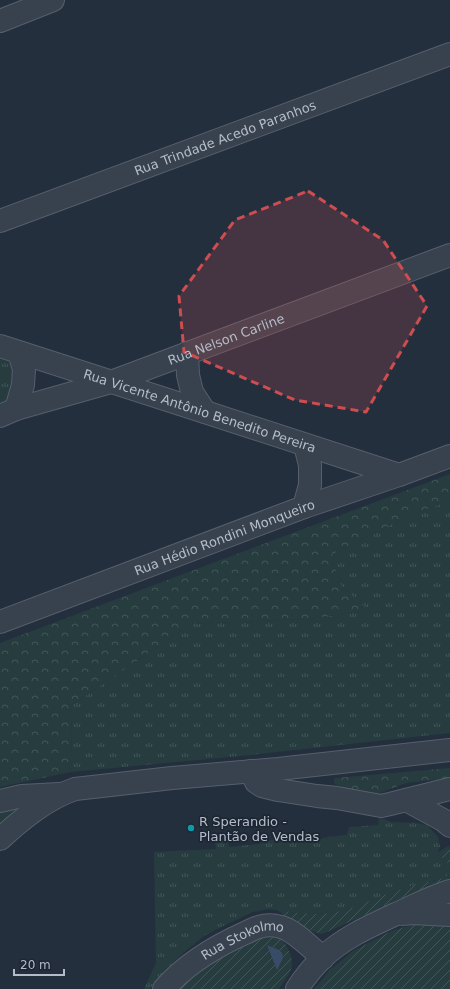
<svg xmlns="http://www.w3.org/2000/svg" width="450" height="989" font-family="'DejaVu Sans',sans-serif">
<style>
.grass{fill:url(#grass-tufts)}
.forest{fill:url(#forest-crowns)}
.garden{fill:url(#garden-furrows)}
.water{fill:#394c67}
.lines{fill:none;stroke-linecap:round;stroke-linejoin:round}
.minor-casing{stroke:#565f6c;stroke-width:24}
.minor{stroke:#38414e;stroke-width:22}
.marked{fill:#ce4d50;fill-opacity:0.2;stroke:#ce4d50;stroke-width:3;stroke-dasharray:8 5;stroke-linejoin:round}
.culture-dot{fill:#0f9aa8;stroke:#1d2633;stroke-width:1.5}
.labels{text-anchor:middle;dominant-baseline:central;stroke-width:3.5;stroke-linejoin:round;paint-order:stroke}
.street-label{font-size:13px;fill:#b4bcc9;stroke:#1d2633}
.poi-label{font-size:13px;fill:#b4bcc9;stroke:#1d2633;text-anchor:start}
</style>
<defs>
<pattern id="grass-tufts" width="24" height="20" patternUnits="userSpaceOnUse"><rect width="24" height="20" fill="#263c3f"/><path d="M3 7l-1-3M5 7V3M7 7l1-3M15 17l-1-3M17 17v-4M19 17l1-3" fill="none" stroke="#435659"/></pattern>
<pattern id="forest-crowns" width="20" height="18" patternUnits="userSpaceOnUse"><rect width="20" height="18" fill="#263c3f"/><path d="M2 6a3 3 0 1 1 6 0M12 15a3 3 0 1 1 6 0" fill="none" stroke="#435659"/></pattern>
<pattern id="garden-furrows" width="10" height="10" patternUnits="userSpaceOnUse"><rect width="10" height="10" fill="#263c3f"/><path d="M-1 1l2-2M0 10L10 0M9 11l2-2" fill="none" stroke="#435659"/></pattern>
</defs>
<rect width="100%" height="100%" fill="#242f3e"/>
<!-- grass -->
<g class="grass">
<path d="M0,357C9,360 12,366 17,375L12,395L0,410Z"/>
<polygon points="450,501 450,733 250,755 71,772 72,705 191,624 308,619 368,611 341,586 331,555 408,516"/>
<polygon points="29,803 0,829 0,812"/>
<polygon points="379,818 384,819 391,822 417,823 427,825 438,837 440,847 437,853 450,865 450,872 447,876 440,879 401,889 373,900 358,906 340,912 331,913 305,914 269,909 253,912 223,926 204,936 182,954 156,980 150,989 144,989 156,963 154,852 216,849 215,838 228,837 229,847 258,844 272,840 282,842 306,842 328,837 347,835 349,827 378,825"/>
</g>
<!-- forest -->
<g class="forest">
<polygon points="450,474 450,501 408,516 331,555 341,586 369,611 308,619 191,624 72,705 71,772 0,787 0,643"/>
<polygon points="450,768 450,778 406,783 377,794 364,794 352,791 335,784 334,781 335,778"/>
</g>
<!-- garden -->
<g class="garden">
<polygon points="450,845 448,846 450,848 450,865 437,853"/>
<path d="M450,872V883L405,897L327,932L321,934L300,927L286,920L279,910C296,913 313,915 331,913C346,911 359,905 372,900C388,893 405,888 422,883C432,881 445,880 450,872Z"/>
<polygon points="425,921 450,921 450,989 314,989 330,970 353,951 391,931"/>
<path d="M264,932C267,933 272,933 276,935C284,939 293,955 292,964C292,973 283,982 279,989H172L185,976Z"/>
</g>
<!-- water -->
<polygon class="water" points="267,945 279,950 282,953 283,958 277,970"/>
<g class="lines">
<!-- minor casing -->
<g class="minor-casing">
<g id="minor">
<polyline points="0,21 53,0"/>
<path id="s1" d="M0,221L450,54"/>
<path id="s2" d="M0,346L205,412L399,475"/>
<polyline points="187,353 188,375 192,392 205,412"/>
<polyline points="16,409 23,385 24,369 19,353"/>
<path id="s3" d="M0,416L16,409L111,382L450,255"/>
<polyline points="304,507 310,485 310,465 305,445"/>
<path id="s4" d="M0,622L304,507L399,475L450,456"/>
<polyline points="251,771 256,782 262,786 278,790 317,796 337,798 381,806 390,804 450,789"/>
<polyline points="406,800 443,820 450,826"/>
<polyline points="0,801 22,796 59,794"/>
<path d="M0,839C22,819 46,799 75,789L172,778L278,769L450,750"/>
<polyline points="402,914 413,913 450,915"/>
<path id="s5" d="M164,989C185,965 216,946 245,933C250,931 254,928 259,927C265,925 274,925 281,927C294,930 312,949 323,958"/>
<path d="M297,989C304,978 313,967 322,958C343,938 370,926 396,914C414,906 431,897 450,891"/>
</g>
</g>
<!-- minor -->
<use href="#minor" class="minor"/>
</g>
<!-- marked area -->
<path class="marked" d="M308,191L383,240L427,306L366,412L295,400L184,352L179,296L235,220Z"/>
<!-- markers -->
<circle class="culture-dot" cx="191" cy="828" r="4"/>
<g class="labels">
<!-- street labels -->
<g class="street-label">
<text stroke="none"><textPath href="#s1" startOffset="240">Rua Trindade Acedo Paranhos</textPath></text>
<text stroke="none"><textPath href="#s3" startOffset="239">Rua Nelson Carline</textPath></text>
<text stroke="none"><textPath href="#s2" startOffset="210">Rua Vicente Antônio Benedito Pereira</textPath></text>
<text stroke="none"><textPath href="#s4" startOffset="240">Rua Hédio Rondini Monqueiro</textPath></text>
<text stroke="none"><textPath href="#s5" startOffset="95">Rua Stokolmo</textPath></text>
</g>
<!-- poi labels -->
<g class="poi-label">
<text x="199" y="821">R Sperandio -<tspan x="199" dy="15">Plantão de Vendas</tspan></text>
</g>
</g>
<!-- scale -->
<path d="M14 969v6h50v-6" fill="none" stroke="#b4bcc9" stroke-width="2"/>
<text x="20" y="969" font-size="12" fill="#b4bcc9" stroke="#1d2633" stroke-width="3" paint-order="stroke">20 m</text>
</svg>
